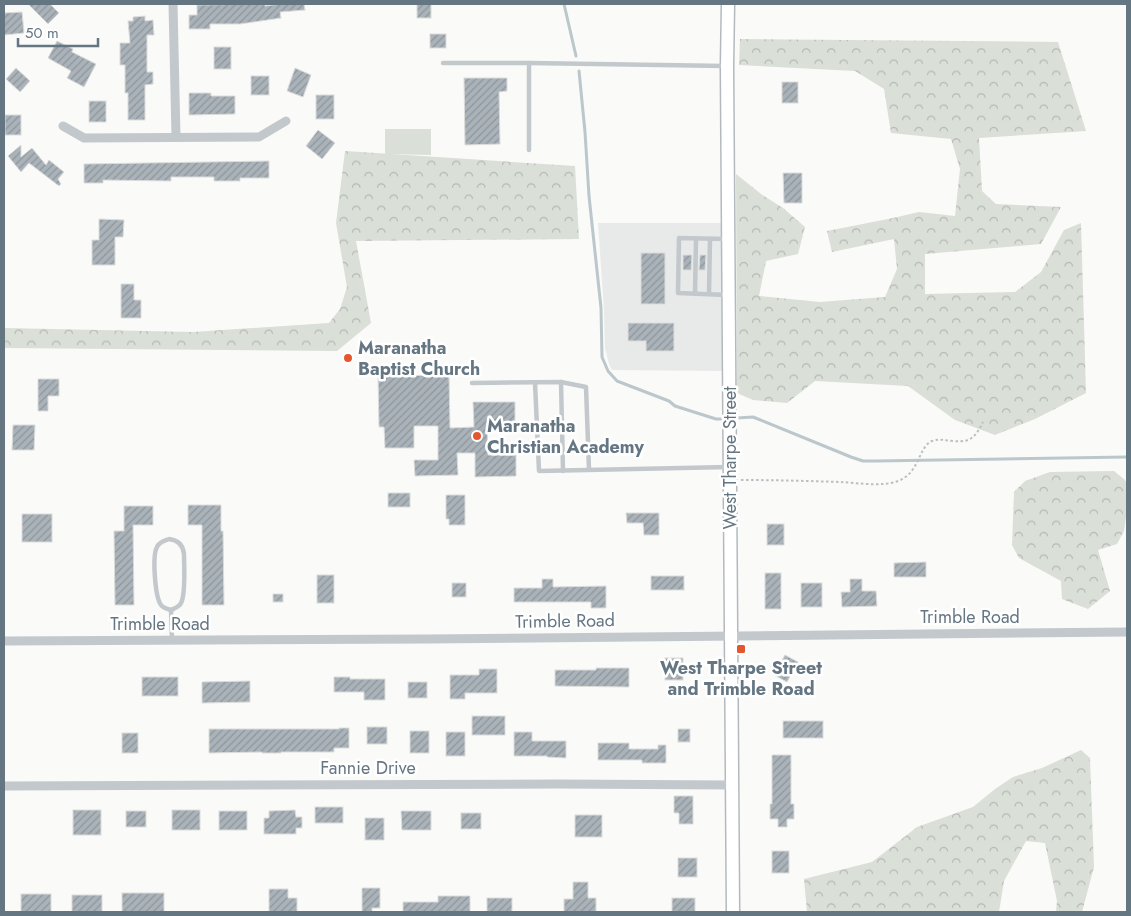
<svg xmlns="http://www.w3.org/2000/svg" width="1131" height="916" font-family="Jost,sans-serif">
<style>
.built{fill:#e8e9e9}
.grass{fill:#dadfd7}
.forest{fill:url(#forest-crowns)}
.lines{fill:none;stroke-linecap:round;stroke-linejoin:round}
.stream{stroke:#bbc7cb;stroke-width:3}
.building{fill:url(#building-hatch);stroke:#dcdcda}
.secondary-casing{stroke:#b3babf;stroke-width:15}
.path{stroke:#bbbfc2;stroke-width:2;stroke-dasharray:2.5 2.5;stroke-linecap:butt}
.lane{stroke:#c3c8cc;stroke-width:4.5}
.street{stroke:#c3c8cc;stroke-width:9}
.secondary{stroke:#fff;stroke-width:12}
.poi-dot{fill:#e4572e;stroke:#fff;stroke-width:2}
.labels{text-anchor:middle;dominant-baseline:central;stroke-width:5;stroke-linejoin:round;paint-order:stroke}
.poi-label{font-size:18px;font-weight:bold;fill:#657683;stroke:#fff;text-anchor:start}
.street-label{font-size:18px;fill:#657683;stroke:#fff}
</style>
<defs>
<pattern id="forest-crowns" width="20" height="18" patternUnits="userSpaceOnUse" patternTransform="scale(1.25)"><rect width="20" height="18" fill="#dadfd7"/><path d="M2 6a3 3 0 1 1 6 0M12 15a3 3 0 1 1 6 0" fill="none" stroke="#b4b9b4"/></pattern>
<pattern id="building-hatch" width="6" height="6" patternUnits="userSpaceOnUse" patternTransform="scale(1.25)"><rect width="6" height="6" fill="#aab3b9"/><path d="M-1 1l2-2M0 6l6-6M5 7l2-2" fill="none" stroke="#8e969c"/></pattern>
</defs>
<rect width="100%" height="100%" fill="#fafaf8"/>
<!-- built -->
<polygon class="built" points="598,223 722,223 724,371 612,370 609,364 605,348 604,310"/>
<!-- grass -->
<polygon class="grass" points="385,129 431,129 431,155 385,154"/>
<!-- forest -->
<g class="forest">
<polygon points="740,39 1058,42 1086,131 979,138 982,191 996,204 1061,207 1041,244 925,254 925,294 1015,292 1041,272 1064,230 1081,223 1086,393 1035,419 995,435 955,420 908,386 815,381 787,403 753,400 737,393 736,174 761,194 783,208 805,227 798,254 766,261 759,296 820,302 885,297 897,269 894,239 832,252 827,231 893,218 919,212 955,216 960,169 951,139 891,133 884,89 855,71 739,65"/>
<polygon points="345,151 575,166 579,239 356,241 371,323 337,351 4,348 4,328 193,332 329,323 340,309 347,287 336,223"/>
<polygon points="1114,471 1125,480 1127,485 1127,509 1124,531 1117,544 1098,550 1110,591 1088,609 1062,599 1061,581 1019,558 1012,545 1014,492 1025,481 1050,472"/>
<polygon points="1081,750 1090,758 1094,867 1082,912 1056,912 1057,901 1045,843 1026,841 1004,881 999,912 807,912 804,879 872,862 917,827 973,807 995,789 1013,777 1042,768"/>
</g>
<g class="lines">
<!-- stream -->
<g class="stream">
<polyline points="564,4 576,56"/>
<polyline points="579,71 585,132 589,196 601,308 602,357 608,371 617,381 669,401 675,406 716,419 722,419"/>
<polyline points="737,418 753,417 851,457 863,461 876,461 1127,457"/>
</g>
</g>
<!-- building -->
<g class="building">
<polygon points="28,4 50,4 59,13 48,24"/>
<polygon points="265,4 265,6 281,4 304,4 305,10 280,12 281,18 240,24 210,24 210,29 189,29 189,15 197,15 197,5"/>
<rect x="417" y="4" width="14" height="14"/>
<polygon points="22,12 24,33 4,35 4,13"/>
<polygon points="145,16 145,21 153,20 154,35 147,35 147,72 153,72 153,84 145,85 145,120 128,120 128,93 125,93 125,65 120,65 120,43 130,43 128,21 133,21 133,17"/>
<rect x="430" y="34" width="16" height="14"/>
<polygon points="57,41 73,49 72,52 96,64 84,87 67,78 71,71 48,58"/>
<rect x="214" y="47" width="17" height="22"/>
<polygon points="16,68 30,81 20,92 6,79"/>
<polygon points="295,68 311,75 303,97 287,91"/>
<rect x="251" y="76" width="18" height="19"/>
<polygon points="464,78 507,78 507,91 499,92 500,144 465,145"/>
<rect x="782" y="82" width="16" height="21"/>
<polygon points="189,93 211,93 211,96 235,96 235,114 189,115"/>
<rect x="316" y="95" width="18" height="24"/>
<rect x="89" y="101" width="17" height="21"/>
<rect x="5" y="115" width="16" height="20"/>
<polygon points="318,130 335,143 322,159 306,146"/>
<polygon points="21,145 21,157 32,148 46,165 49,160 64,172 58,179 61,184 59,186 29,163 21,172 8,156"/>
<polygon points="269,161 269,178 240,178 240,181 214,181 214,177 171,177 171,181 103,180 103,183 84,183 84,164"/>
<polygon points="783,173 802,173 802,203 784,203"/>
<polygon points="99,219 124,220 123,237 115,237 115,265 92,265 92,240 99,240"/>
<rect x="641" y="253" width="24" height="51"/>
<polygon points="683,255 692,255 691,270 683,270"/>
<polygon points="700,255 706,255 705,270 699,270"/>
<polygon points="121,284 134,284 134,300 141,300 141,318 121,318"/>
<polygon points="628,323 674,323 674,351 646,351 646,341 628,341"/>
<polygon points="449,375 450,428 474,427 473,402 515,402 515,423 487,424 488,455 516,455 516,476 475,477 475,453 457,453 458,475 415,476 414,460 438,460 438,426 414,426 414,448 385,448 384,427 379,427 378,376"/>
<polygon points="38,379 59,379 59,396 48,396 48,411 38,411"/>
<polygon points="13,425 35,425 34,450 12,450"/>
<rect x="388" y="493" width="22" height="14"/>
<polygon points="446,495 465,495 465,525 449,525 449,519 446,519"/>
<polygon points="188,505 221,505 221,531 223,531 224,605 202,605 202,525 188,525"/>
<polygon points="124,506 153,506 153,525 133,525 134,605 115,605 114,531 124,531"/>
<polygon points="626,513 659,513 659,535 644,535 643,523 627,523"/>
<rect x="22" y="514" width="30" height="28"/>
<rect x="767" y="524" width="17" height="21"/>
<polygon points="926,562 926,577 894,577 894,563"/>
<rect x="765" y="573" width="16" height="36"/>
<rect x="317" y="575" width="17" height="28"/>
<rect x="651" y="576" width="33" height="14"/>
<polygon points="542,579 553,579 553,587 606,586 606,608 591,608 591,602 514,602 514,588 542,588"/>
<polygon points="850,579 862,579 862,591 876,591 877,606 842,607 841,592 850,592"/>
<rect x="452" y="583" width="14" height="14"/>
<rect x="801" y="583" width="21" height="24"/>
<rect x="273" y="594" width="10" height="8"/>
<polygon points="785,655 798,662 787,682 774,675"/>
<rect x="665" y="658" width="18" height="22"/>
<polygon points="596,668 629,668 629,687 555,686 555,670 596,670"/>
<polygon points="479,669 497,669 497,693 465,693 465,699 450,699 450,675 479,675"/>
<rect x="142" y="677" width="36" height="19"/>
<polygon points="334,677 350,677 350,679 385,679 385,700 364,700 364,692 334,692"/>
<polygon points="250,681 250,702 202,703 202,682"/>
<rect x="408" y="682" width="19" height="16"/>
<rect x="472" y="716" width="33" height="19"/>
<rect x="783" y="721" width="40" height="17"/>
<rect x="367" y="727" width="20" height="17"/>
<polygon points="339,728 349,728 349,748 334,748 334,752 281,752 281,753 262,753 262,752 209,753 209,729 339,729"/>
<rect x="678" y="729" width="12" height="13"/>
<rect x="410" y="731" width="19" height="22"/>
<rect x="446" y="732" width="19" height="24"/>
<polygon points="514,732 532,732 532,741 566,741 566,758 547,757 547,756 514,756"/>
<rect x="122" y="733" width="16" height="20"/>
<polygon points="598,743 629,743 629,749 658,749 658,745 666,745 666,763 642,763 642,760 598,760"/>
<polygon points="772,755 791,755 791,804 794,804 794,819 787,819 787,827 778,827 778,819 770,819 770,804 772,804"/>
<polygon points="674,796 693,796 693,824 679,824 679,813 674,813"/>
<rect x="315" y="807" width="28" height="16"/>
<rect x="73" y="810" width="28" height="25"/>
<rect x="172" y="810" width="28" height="20"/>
<polygon points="295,810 296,817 302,817 302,828 296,828 296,834 264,834 264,818 269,818 269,811"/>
<rect x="126" y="811" width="20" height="16"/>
<rect x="219" y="811" width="28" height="19"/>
<polygon points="401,811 431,811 431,830 402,830"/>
<rect x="461" y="813" width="20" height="16"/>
<rect x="575" y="815" width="27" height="22"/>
<rect x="365" y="818" width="19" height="22"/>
<rect x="772" y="851" width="17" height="22"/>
<rect x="678" y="858" width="19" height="19"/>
<polygon points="573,882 588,882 588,898 596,898 596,912 564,912 564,899 573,899"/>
<polygon points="362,888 380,888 380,908 372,908 372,912 362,912"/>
<polygon points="269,889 288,889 288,898 297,898 297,912 269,912"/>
<rect x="122" y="893" width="42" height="19"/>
<rect x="21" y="894" width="30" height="18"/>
<rect x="72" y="895" width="30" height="17"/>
<polygon points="438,896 470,896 470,912 403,912 403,902 438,902"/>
<rect x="487" y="898" width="25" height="14"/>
<rect x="672" y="898" width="23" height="14"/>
</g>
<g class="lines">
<!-- secondary casing -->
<g class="secondary-casing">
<polyline id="secondary" points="728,4 727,66 733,912"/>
</g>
<!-- path -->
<path class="path" d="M741,480C775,480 808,481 841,482C858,483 882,487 898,481C920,473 918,447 932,441C940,438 946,441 954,441C971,443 976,436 983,422"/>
<!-- lane -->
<g class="lane">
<polyline points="443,63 529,63 726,66"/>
<polyline points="529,63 529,150"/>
<polyline points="695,294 696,239"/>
<polyline points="709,294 710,239"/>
<polyline points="727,295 678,293 679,238 727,239"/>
<polyline points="561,382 563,471"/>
<polyline points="472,383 561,382 586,387 589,470"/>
<polyline points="535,383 539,471 729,467"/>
<path d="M169,539C178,540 183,545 184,554C184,565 186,594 181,603C179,607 175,608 171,610C168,609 163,608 161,605C155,597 152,556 157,547C159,542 164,541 169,539Z"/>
<polyline points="171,610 172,640"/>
</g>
<!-- street -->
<g class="street">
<polyline points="173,4 176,137"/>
<polyline points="63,126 84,138 259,137 286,121"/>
<polyline points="4,641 429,639 1127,632"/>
<polyline points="4,786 558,784 732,785"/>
</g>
<!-- secondary -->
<use href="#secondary" class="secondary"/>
</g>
<!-- markers -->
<g class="poi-dot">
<circle cx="348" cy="358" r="5"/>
<circle cx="477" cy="436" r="5"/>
<rect x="736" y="644" width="10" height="10" rx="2.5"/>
</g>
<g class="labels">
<!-- poi labels -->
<g class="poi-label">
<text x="358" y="348">Maranatha<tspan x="358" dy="21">Baptist Church</tspan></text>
<text x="487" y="426">Maranatha<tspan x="487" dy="21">Christian Academy</tspan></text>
<text x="741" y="668" text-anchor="middle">West Tharpe Street<tspan x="741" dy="21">and Trimble Road</tspan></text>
</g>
<!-- street labels -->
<g class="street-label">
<text transform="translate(730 458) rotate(-90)">West Tharpe Street</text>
<text x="970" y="617">Trimble Road</text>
<text transform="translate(565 621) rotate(-1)">Trimble Road</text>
<text x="160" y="624">Trimble Road</text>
<text x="368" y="768">Fannie Drive</text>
</g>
</g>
<!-- border -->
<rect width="1131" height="916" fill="none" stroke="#657683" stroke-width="10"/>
<!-- scale -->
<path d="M18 38v8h80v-8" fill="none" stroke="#657683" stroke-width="2.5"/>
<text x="25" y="38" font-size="15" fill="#657683" stroke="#ffffff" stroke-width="4" paint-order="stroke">50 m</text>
</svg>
